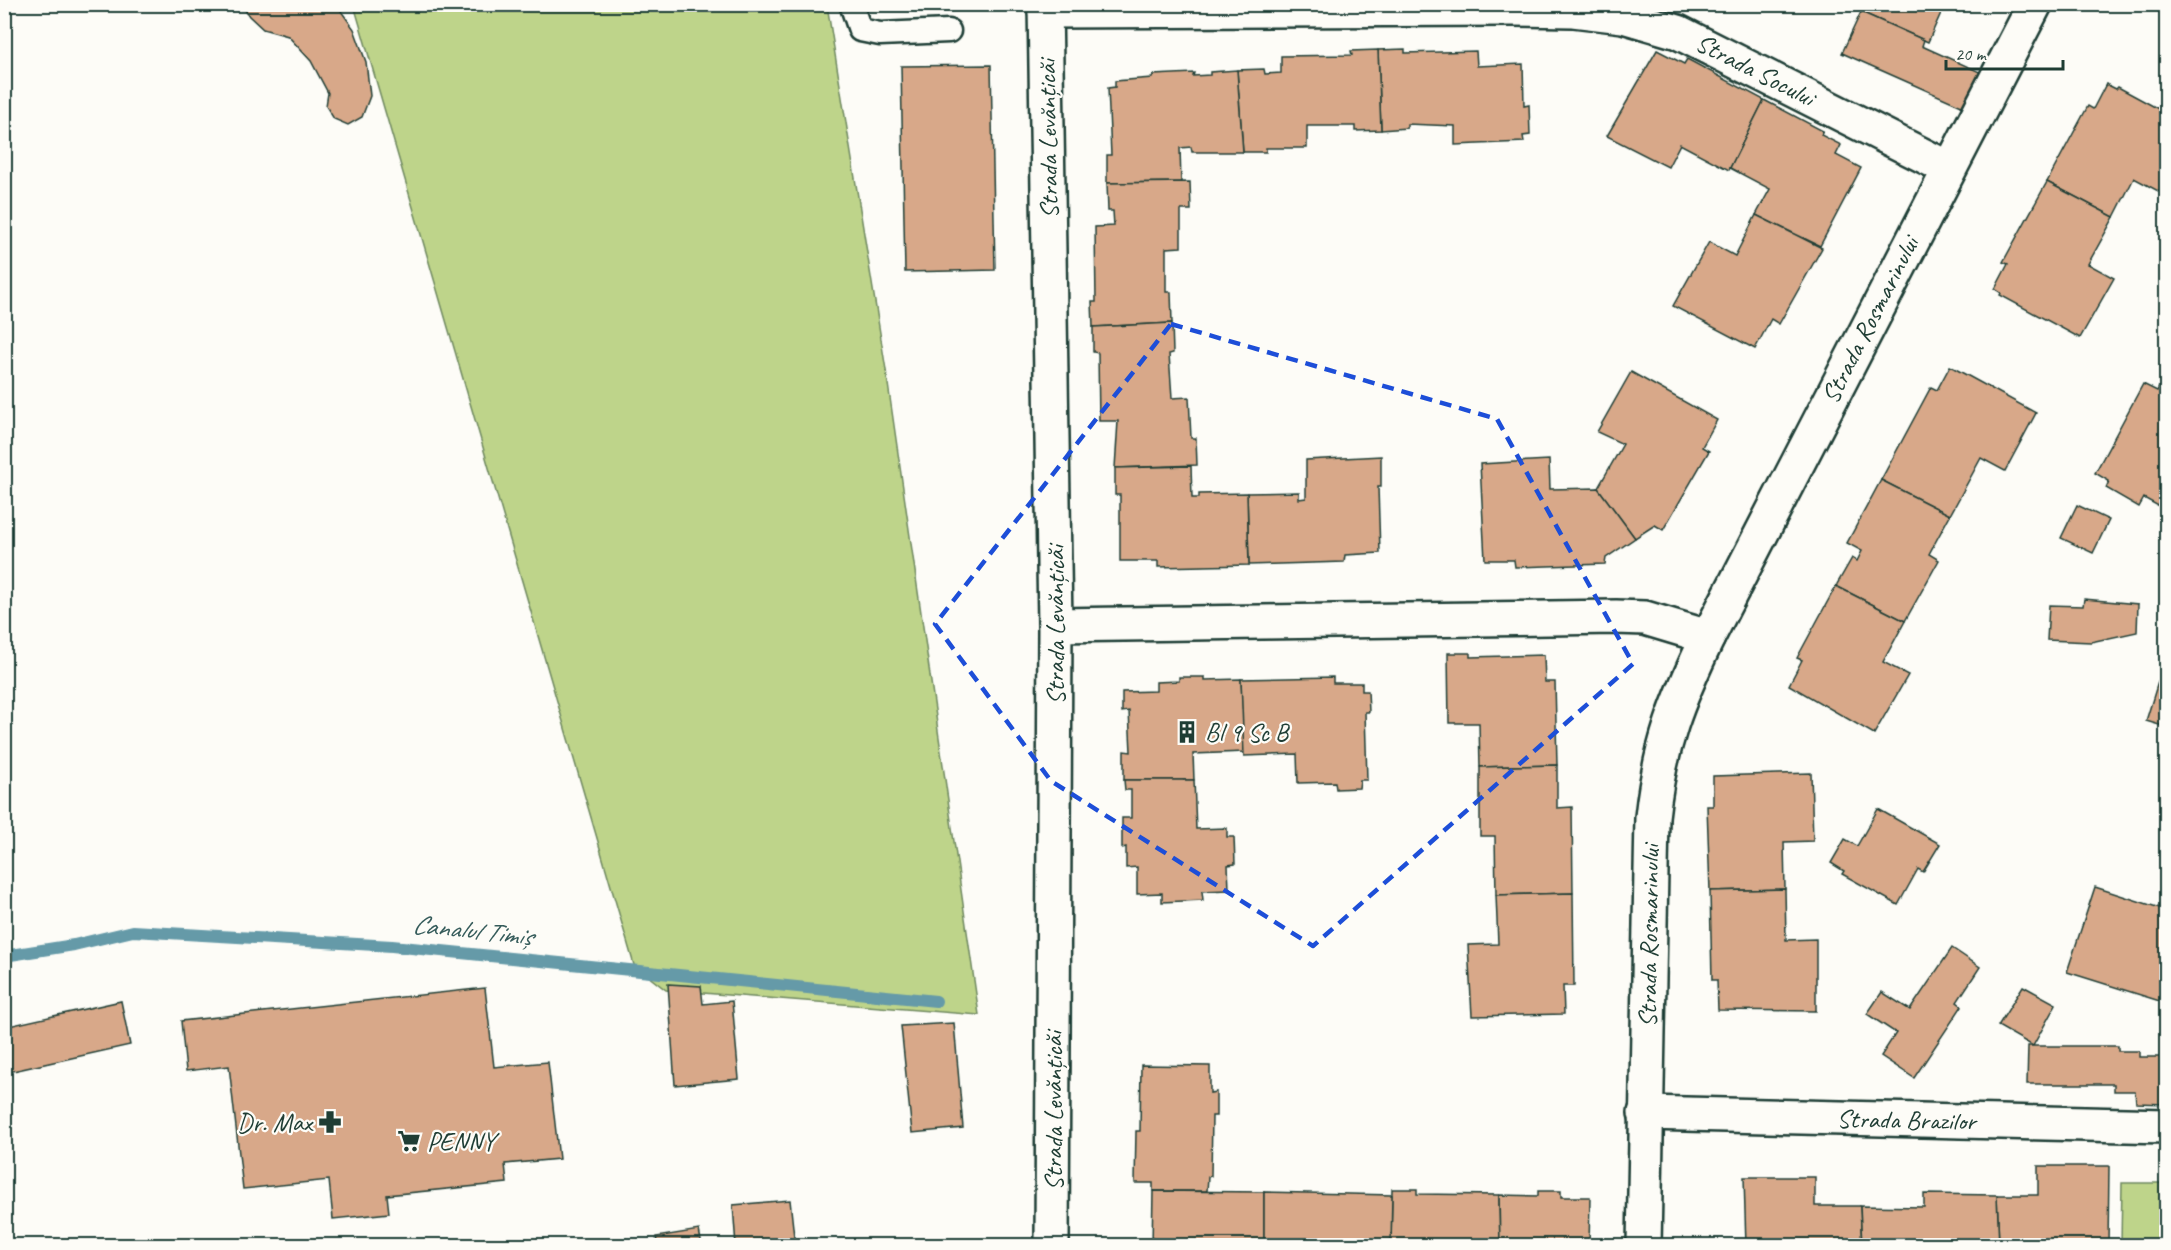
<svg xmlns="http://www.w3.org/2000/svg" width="2171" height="1250" font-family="Caveat,sans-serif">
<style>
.green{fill:#bed48a;stroke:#6e885f;stroke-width:1.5}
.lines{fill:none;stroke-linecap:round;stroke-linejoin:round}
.stream{stroke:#659aa8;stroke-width:12}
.building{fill:#d8a889;stroke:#1f3d34;stroke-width:1.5}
.lane-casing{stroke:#1f3d34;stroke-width:27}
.street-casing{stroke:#1f3d34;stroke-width:38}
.lane{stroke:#fdfcf7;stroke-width:22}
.street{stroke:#fdfcf7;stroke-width:33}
.marked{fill:none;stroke:#1d4ed8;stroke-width:4.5;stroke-dasharray:12 8;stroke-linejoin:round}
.labels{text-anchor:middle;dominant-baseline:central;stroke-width:4.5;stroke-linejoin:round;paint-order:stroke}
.street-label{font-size:26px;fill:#1f3d34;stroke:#fdfcf7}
.poi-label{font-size:26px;fill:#1f3d34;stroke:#fdfcf7;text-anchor:start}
.water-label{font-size:27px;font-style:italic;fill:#365c5b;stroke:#fdfcf7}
</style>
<rect width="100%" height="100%" fill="#fdfcf7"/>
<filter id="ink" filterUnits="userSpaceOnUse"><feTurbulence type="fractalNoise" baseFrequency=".0167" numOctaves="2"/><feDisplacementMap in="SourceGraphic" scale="12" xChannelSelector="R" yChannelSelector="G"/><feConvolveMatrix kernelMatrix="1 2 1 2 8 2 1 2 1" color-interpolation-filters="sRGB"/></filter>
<g filter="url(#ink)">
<!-- green -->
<g class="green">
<polygon points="354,5 827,5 886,370 979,1015 666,990 634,965"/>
<polygon points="2122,1183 2166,1183 2166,1245 2121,1245"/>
</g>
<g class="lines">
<!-- stream -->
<polyline class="stream" points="4,956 74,945 133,931 392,946 936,1001"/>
</g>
<!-- building -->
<g class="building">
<polygon points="241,4 336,4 354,29 366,62 370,96 362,117 348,125 334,119 326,106 328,93 311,61 288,36 263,29 249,16"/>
<polygon points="1865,4 1945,4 1928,42 1861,12"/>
<polygon points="1861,12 1924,40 1922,46 1982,73 1966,108 1842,53"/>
<polygon points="1405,49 1405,53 1476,51 1477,66 1523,64 1524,106 1529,105 1530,135 1523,136 1524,142 1455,145 1455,126 1407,124 1407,128 1381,130 1378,50"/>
<polygon points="1378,50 1381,130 1355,131 1355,126 1307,126 1307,148 1266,148 1266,152 1243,152 1237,70 1264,69 1265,74 1281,73 1281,56 1352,55 1351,51"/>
<polygon points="1657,50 1684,64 1687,59 1764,100 1729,170 1680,144 1668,167 1607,136"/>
<polygon points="991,65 995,270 905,272 901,66"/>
<polygon points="1237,70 1243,152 1192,152 1191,147 1180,148 1181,182 1107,183 1107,155 1111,155 1108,88 1115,87 1115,81 1152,78 1153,75 1194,73 1193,76 1210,75 1210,72"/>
<polygon points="2106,84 2116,89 2118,87 2166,113 2166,180 2160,192 2134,178 2114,217 2047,182 2088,106 2093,109"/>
<polygon points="1764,100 1823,131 1821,135 1841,145 1836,155 1861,168 1820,246 1756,215 1770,189 1730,168"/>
<polygon points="1190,182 1191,210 1181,210 1181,247 1166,248 1166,292 1171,292 1172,323 1093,327 1092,302 1096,302 1095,227 1114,226 1113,211 1108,211 1107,183"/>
<polygon points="2047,182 2114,217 2088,264 2114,278 2080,338 2000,295 2001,293 1995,289 2008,264 2003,262"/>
<polygon points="1756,215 1822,248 1779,324 1771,319 1755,349 1673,306 1709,242 1735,256"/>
<polygon points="1172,323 1173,353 1169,354 1172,398 1189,397 1191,438 1196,438 1197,465 1115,468 1118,421 1099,421 1098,353 1093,352 1093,327"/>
<polygon points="1950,366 2036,413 2005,471 1981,458 1950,515 1881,480 1931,387 1937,390"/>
<polygon points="1631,372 1717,420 1702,447 1709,451 1663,530 1655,525 1635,538 1598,488 1623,444 1597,432"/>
<polygon points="2166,374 2166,499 2162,508 2144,498 2139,507 2106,488 2109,481 2095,473 2143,384 2157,391"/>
<polygon points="1381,456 1381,487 1378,487 1380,553 1345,555 1344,562 1249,565 1247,493 1299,492 1299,499 1306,498 1306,460"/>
<polygon points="1549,460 1550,489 1598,488 1635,538 1606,558 1605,564 1515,567 1514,560 1485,560 1480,464"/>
<polygon points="1191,466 1192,498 1199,498 1199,494 1247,493 1249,565 1158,567 1158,561 1120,561 1120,495 1115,495 1115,468"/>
<polygon points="1881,480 1950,515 1929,554 1939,560 1905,621 1836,586 1852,558 1857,561 1862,551 1847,543"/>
<polygon points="2077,505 2109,520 2093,553 2061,538"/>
<polygon points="1836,586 1905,621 1883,662 1908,675 1874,734 1789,685 1802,660 1797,658"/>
<polygon points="2084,599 2138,604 2137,632 2091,642 2047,640 2049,605 2083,606"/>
<polygon points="1448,653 1470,653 1470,657 1544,655 1545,682 1555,682 1557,765 1480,767 1479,723 1449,723"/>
<polygon points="2166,656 2166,727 2146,721"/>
<polygon points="1179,677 1205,677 1205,680 1241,679 1245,752 1193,754 1194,780 1124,780 1124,751 1131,752 1129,711 1122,712 1122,692 1156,691 1156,682 1179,681"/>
<polygon points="1333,677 1333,683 1362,683 1362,691 1368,691 1369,712 1365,712 1367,780 1360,780 1359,788 1336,789 1335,782 1298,783 1297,754 1244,756 1241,679"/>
<polygon points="1557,765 1557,808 1572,807 1573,893 1496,895 1495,836 1480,836 1480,767"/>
<polygon points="1811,773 1813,841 1784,842 1785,889 1710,891 1707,806 1713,806 1713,776"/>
<polygon points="1124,780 1194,780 1196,829 1227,828 1227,837 1234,837 1235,864 1228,865 1229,890 1202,891 1203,900 1162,902 1162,893 1137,894 1137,867 1126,868 1126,847 1122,848 1122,818 1131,818 1131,790 1125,790"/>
<polygon points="1878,809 1940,844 1923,872 1918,869 1898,905 1842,874 1844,871 1831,863 1845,839 1857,846"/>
<polygon points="2095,887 2166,910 2166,1003 2067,972"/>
<polygon points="1785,889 1786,940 1816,939 1816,1011 1718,1010 1717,980 1712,980 1710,891"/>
<polygon points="1573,893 1574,986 1563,986 1564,1014 1472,1016 1468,945 1498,944 1496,895"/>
<polygon points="1952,948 1980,967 1957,1002 1962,1006 1914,1078 1881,1056 1896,1033 1867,1014 1882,992 1910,1010"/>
<polygon points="668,984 701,986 703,1004 732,1001 739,1079 675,1085"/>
<polygon points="2023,986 2056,1004 2033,1046 1998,1026"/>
<polygon points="485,988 494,1067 548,1062 559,1159 505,1164 507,1183 387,1195 389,1213 333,1219 329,1180 243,1189 229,1066 186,1071 181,1021"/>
<polygon points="121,1001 130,1045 4,1073 4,1027"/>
<polygon points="954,1023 963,1128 912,1133 901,1026"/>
<polygon points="2028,1046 2118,1046 2118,1051 2139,1051 2139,1057 2161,1057 2161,1064 2166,1064 2166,1104 2136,1103 2135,1091 2114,1091 2114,1084 2027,1084"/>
<polygon points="1141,1065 1210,1066 1210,1093 1216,1092 1216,1116 1212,1116 1211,1176 1208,1177 1207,1191 1153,1191 1153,1183 1135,1183 1136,1131 1140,1131"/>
<polygon points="2038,1166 2109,1166 2108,1246 1999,1246 1997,1195 2038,1195"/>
<polygon points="1744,1177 1815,1177 1815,1206 1860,1206 1862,1246 1746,1246"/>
<polygon points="1392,1189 1417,1189 1417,1194 1499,1195 1500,1246 1391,1246"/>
<polygon points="1153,1191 1264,1192 1264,1246 1152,1246"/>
<polygon points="1538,1191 1561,1191 1561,1197 1590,1197 1589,1246 1500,1246 1499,1195 1538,1196"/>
<polygon points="1264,1192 1392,1195 1391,1246 1264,1246"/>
<polygon points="1924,1194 1997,1195 1999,1246 1862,1246 1860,1206 1924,1207"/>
<polygon points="790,1200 795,1246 736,1246 733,1205"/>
<polygon points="699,1230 702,1246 658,1246 656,1237"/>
</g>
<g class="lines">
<!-- lane casing -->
<g class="lane-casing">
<polyline id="lane" points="851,4 860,30 880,34 949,31"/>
</g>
<!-- street casing -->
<g class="street-casing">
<g id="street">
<polyline points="1045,4 1055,625 1052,1246"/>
<polyline points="1045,11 1512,9 1573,10 1623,16 1678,32 1948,168"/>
<polyline points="1055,625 1616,617 1645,618 1708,637"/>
<polyline points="1645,1113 2166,1126"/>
<path d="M1644,1246L1652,817C1660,744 1677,702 1708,637L2035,4"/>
</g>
</g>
<!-- lane -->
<use href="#lane" class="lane"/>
<!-- street -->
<use href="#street" class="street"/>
</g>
</g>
<!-- marked area -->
<path class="marked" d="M1171,324L1497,419L1633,664L1313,946L1051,781L935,624Z"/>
<!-- icons -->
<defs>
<g id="building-bare" transform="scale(1.8)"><path d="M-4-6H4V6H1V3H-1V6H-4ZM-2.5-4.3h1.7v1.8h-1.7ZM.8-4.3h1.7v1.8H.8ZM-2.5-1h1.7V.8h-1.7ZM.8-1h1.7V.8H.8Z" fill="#1f3d34" stroke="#fdfcf7" stroke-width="2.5" paint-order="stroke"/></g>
<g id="pharmacy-bare" transform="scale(1.8)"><path d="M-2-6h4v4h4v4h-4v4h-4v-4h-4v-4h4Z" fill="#1f3d34" stroke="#fdfcf7" stroke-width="2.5" paint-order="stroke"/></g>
<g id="supermarket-bare" transform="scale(1.8)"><path d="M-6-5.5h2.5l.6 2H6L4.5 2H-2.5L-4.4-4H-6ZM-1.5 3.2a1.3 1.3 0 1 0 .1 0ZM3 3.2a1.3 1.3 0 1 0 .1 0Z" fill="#1f3d34" stroke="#fdfcf7" stroke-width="2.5" paint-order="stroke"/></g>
</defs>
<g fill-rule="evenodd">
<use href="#building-bare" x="1187" y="732"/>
<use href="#pharmacy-bare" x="330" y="1122"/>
<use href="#supermarket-bare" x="409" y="1141"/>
</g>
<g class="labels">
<!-- street labels -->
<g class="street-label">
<text transform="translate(1755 70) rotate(27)">Strada Socului</text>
<text transform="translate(1048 139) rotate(-91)">Strada Levănțicăi</text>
<text transform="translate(1870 320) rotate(-63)">Strada Rosmarinului</text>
<text transform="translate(1055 625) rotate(-90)">Strada Levănțicăi</text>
<text transform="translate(1649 936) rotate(-89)">Strada Rosmarinului</text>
<text transform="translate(1053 1111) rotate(-90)">Strada Levănțicăi</text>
<text transform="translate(1906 1120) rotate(1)">Strada Brazilor</text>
</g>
<!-- poi labels -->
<g class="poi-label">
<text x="1205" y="732">Bl 9 Sc B</text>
<text x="312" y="1122" text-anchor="end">Dr. Max</text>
<text x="427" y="1141">PENNY</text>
</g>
<!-- water labels -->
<g class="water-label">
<text transform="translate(472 930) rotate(6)">Canalul Timiș</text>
</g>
</g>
<!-- margin -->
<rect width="2171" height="1250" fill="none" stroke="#fdfcf7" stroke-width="24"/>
<rect x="12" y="12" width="2147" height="1226" fill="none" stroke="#1f3d34" stroke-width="2" filter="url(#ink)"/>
<!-- scale -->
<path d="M1946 60v9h117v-9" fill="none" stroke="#1f3d34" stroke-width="3"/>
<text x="1955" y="60" font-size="18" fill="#1f3d34" stroke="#fdfcf7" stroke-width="4.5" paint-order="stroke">20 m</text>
</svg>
